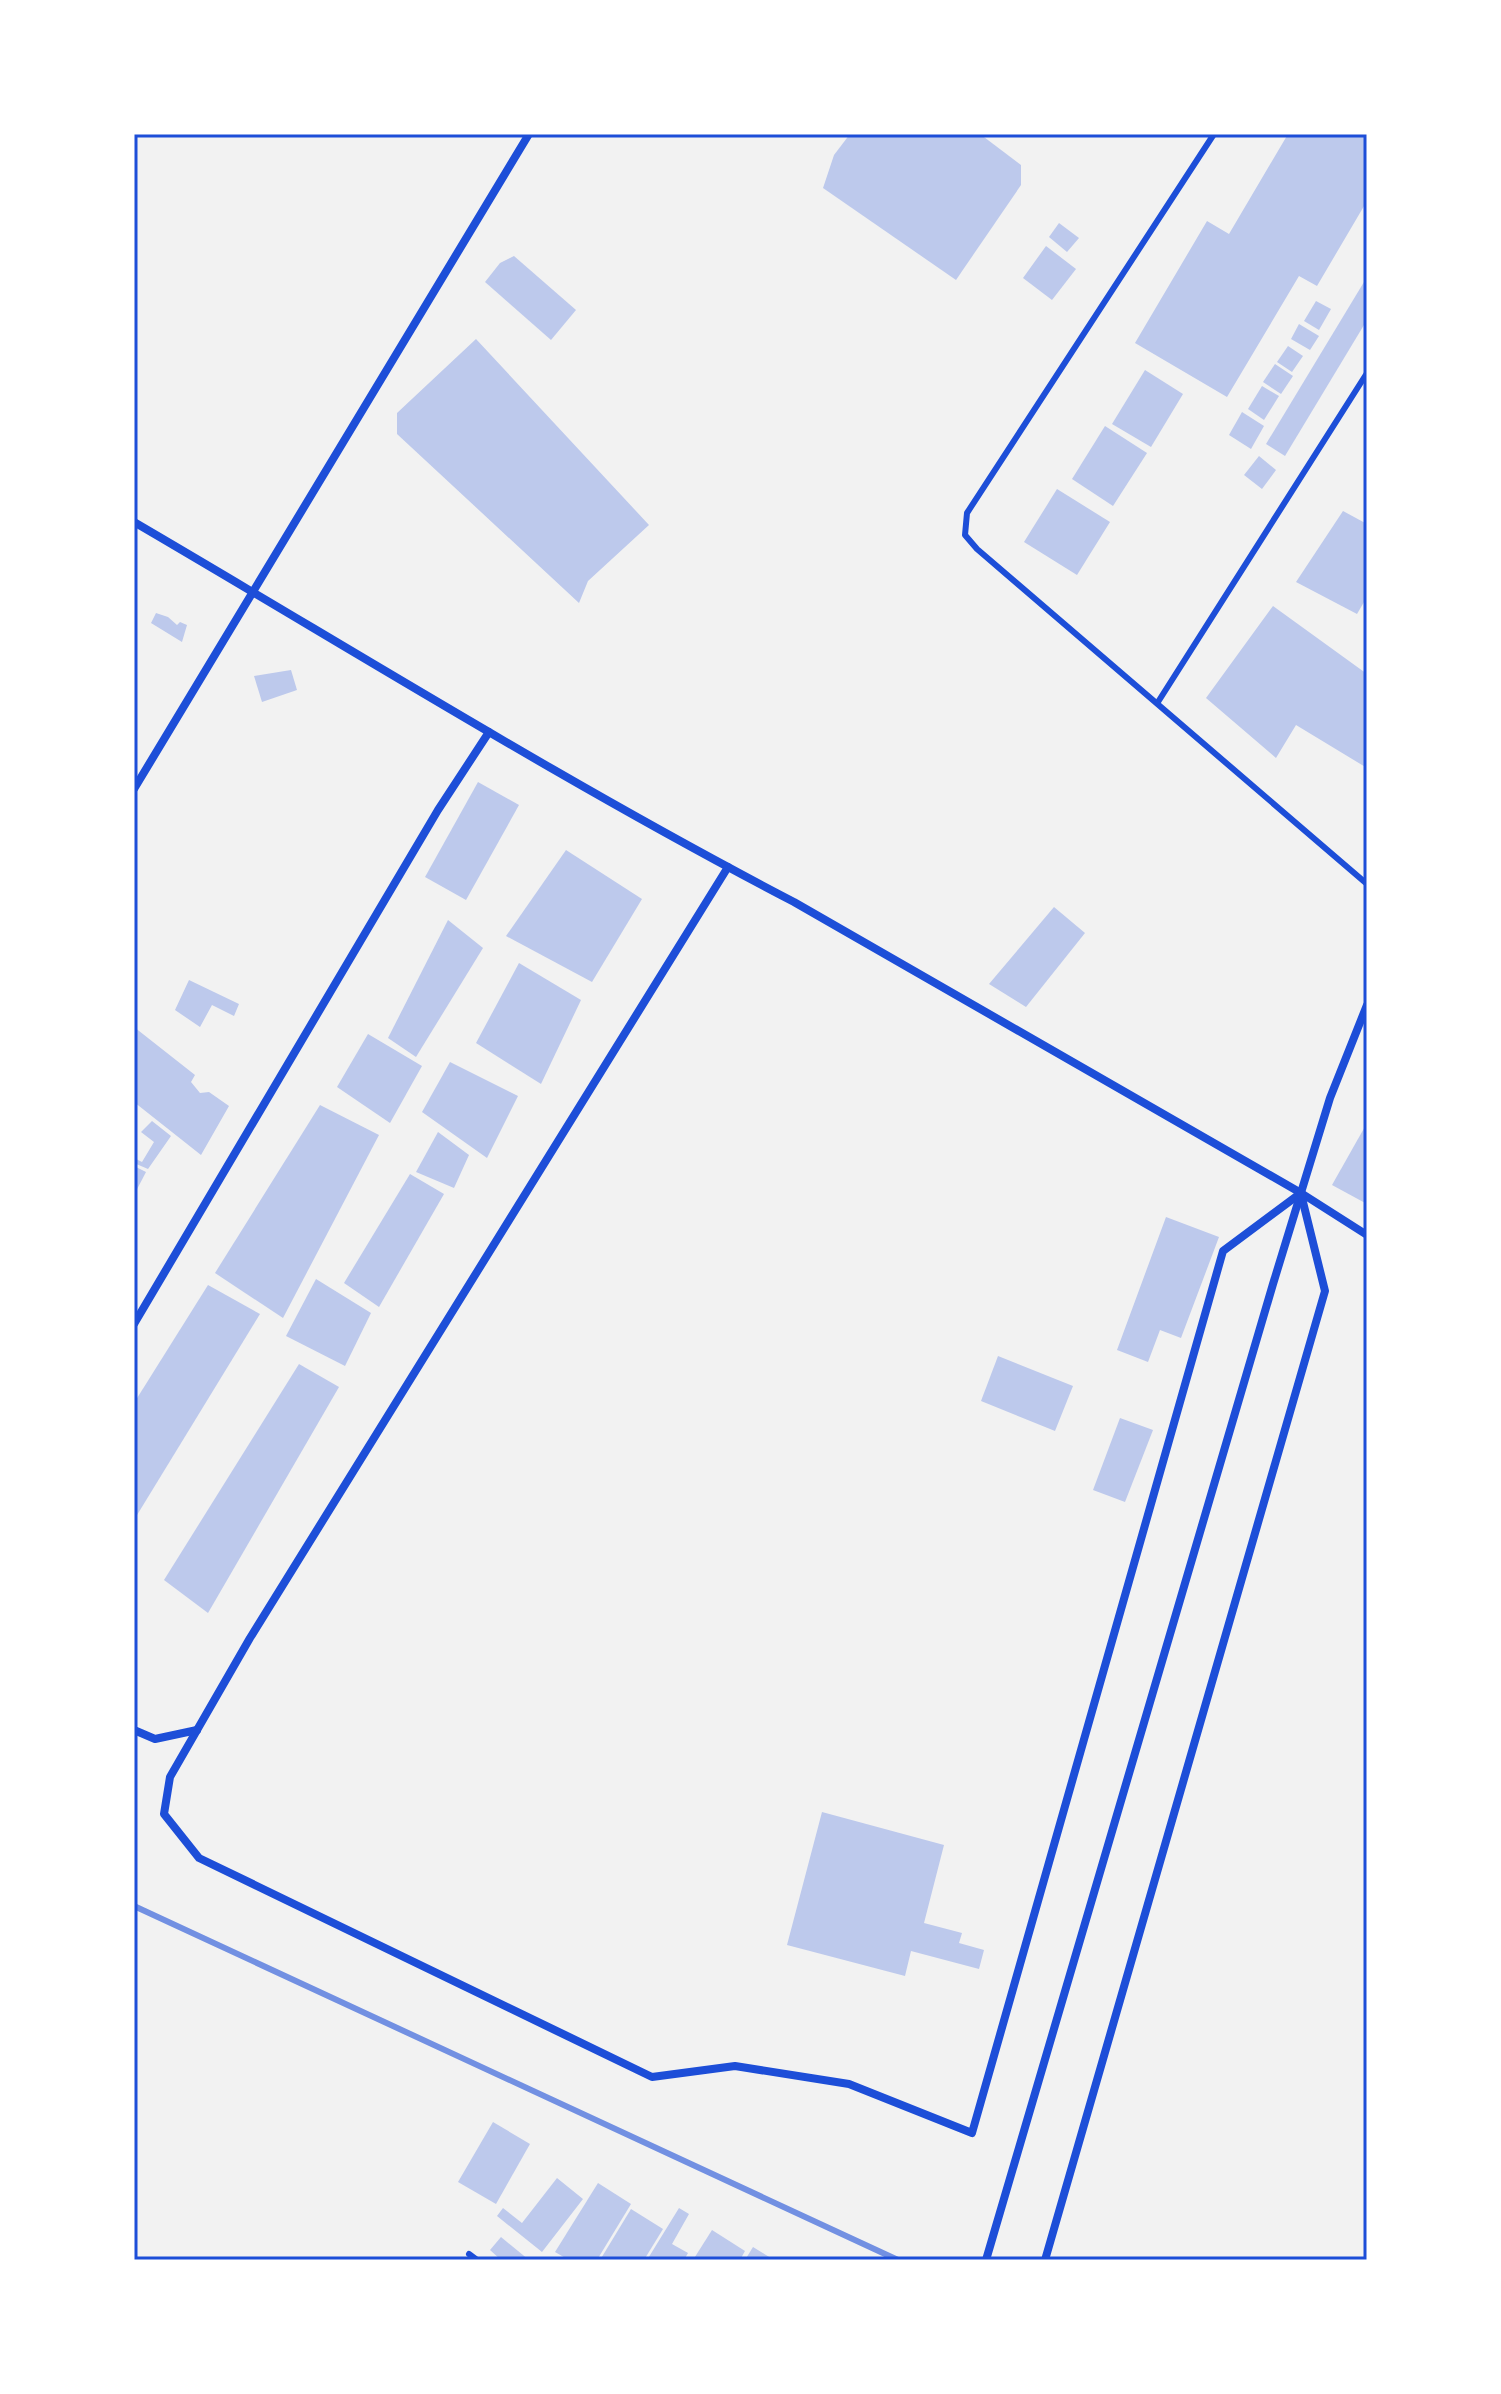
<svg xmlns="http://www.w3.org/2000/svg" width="1501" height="2394" font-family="'Varela Round',sans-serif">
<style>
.building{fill:#bdc9ec}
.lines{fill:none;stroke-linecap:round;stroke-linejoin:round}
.service{stroke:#1d4ed8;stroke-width:6}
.minor{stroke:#1d4ed8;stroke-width:8}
.rail{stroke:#7290e2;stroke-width:6}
.neatline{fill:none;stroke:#1d4ed8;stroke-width:3}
</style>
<rect width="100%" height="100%" fill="#f2f2f2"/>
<!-- building -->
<g class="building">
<polygon points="850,134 980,134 1021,165 1021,185 956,280 823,188 834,155"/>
<polygon points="1288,134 1367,134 1367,201 1317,286 1299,276 1227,397 1135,343 1207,221 1229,234"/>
<polygon points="1059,223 1079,238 1067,252 1049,237"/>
<polygon points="1046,246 1076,269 1052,300 1023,278"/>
<polygon points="514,256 576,310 551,340 485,282 500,263"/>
<polygon points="1367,277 1367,320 1285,456 1266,444"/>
<polygon points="1316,301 1331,309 1319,330 1304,321"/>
<polygon points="1299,324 1319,336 1310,350 1291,339"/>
<polygon points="476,339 649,525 588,581 579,603 397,434 397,413"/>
<polygon points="1288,346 1303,356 1292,372 1277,362"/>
<polygon points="1275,364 1293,376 1281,394 1263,382"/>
<polygon points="1145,370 1183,394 1151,447 1112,424"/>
<polygon points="1262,386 1279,396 1264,420 1248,409"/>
<polygon points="1242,412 1264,426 1251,449 1229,435"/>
<polygon points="1105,426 1147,453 1113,506 1072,479"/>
<polygon points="1259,456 1276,470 1262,489 1244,475"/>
<polygon points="1057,489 1110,522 1077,575 1024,542"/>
<polygon points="1343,511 1367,524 1367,597 1357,614 1296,582"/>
<polygon points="1273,606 1367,674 1367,768 1296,725 1276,758 1206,698"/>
<polygon points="156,613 168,617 177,625 180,622 187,625 182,642 151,623"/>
<polygon points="291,670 297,690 262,702 254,676"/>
<polygon points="478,782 519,805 466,900 425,877"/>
<polygon points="566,850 642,899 592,982 506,936"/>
<polygon points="1054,907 1085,933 1026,1007 989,984"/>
<polygon points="448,920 483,948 416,1057 388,1038"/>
<polygon points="519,963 581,1000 541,1084 476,1043"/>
<polygon points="189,980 239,1004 234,1016 212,1005 200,1027 175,1010"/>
<polygon points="134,1027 195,1075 191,1082 200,1093 209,1092 229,1106 201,1155 134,1102"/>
<polygon points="368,1034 422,1066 390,1123 337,1087"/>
<polygon points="450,1062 518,1096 487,1158 422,1112"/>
<polygon points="320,1105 379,1135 283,1318 215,1273"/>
<polygon points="152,1121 171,1136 148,1169 134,1163 134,1158 142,1162 154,1142 141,1132"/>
<polygon points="1367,1123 1367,1204 1332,1185"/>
<polygon points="438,1132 469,1155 454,1188 416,1172"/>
<polygon points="134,1166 146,1172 134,1195"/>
<polygon points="410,1174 444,1194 379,1307 344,1283"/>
<polygon points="1166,1217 1219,1237 1181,1338 1160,1330 1148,1362 1117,1350"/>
<polygon points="316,1279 371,1313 345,1366 286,1336"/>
<polygon points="208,1285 260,1314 134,1520 134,1403"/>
<polygon points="998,1356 1073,1386 1055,1431 981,1401"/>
<polygon points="299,1364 339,1387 208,1613 164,1580"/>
<polygon points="1120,1418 1153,1430 1125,1502 1093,1490"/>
<polygon points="822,1812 944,1845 924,1923 962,1933 959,1943 984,1950 979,1969 911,1951 905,1976 787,1945"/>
<polygon points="493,2122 530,2144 496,2204 458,2182"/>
<polygon points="557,2178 583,2199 542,2252 497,2216 503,2208 522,2223"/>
<polygon points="598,2183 631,2204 597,2260 569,2260 555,2252"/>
<polygon points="679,2208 689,2214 672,2244 688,2253 684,2260 647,2260"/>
<polygon points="631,2209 663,2229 644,2260 600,2260"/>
<polygon points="712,2230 745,2251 740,2260 693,2260"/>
<polygon points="501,2237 529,2260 501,2260 490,2250"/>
<polygon points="753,2247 774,2260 745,2260"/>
</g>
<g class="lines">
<!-- service -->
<g class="service">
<polyline points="1214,134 967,513 965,535 977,549 1367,884"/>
<polyline points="1158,702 1367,373"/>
<polyline points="469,2254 477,2260"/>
</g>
<!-- minor -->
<g class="minor">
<path d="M134,522C353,650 569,785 794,902L1301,1193L1367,1235"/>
<polyline points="134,789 529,134"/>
<polyline points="728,867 250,1638 170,1777 164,1814 199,1858 652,2077 735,2066 849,2084 972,2133 1223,1251 1301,1193"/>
<polyline points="134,1324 438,810 489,732"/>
<polyline points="134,1730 155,1739 197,1730"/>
<polyline points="986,2260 1273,1284 1330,1098 1367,1005"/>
<polyline points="1045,2260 1325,1291 1301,1194"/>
</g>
<!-- rail -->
<polyline class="rail" points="134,1906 898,2260"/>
</g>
<!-- border -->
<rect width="1501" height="2394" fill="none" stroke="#ffffff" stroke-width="272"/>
<rect x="136" y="136" width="1229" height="2122" class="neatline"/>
</svg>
